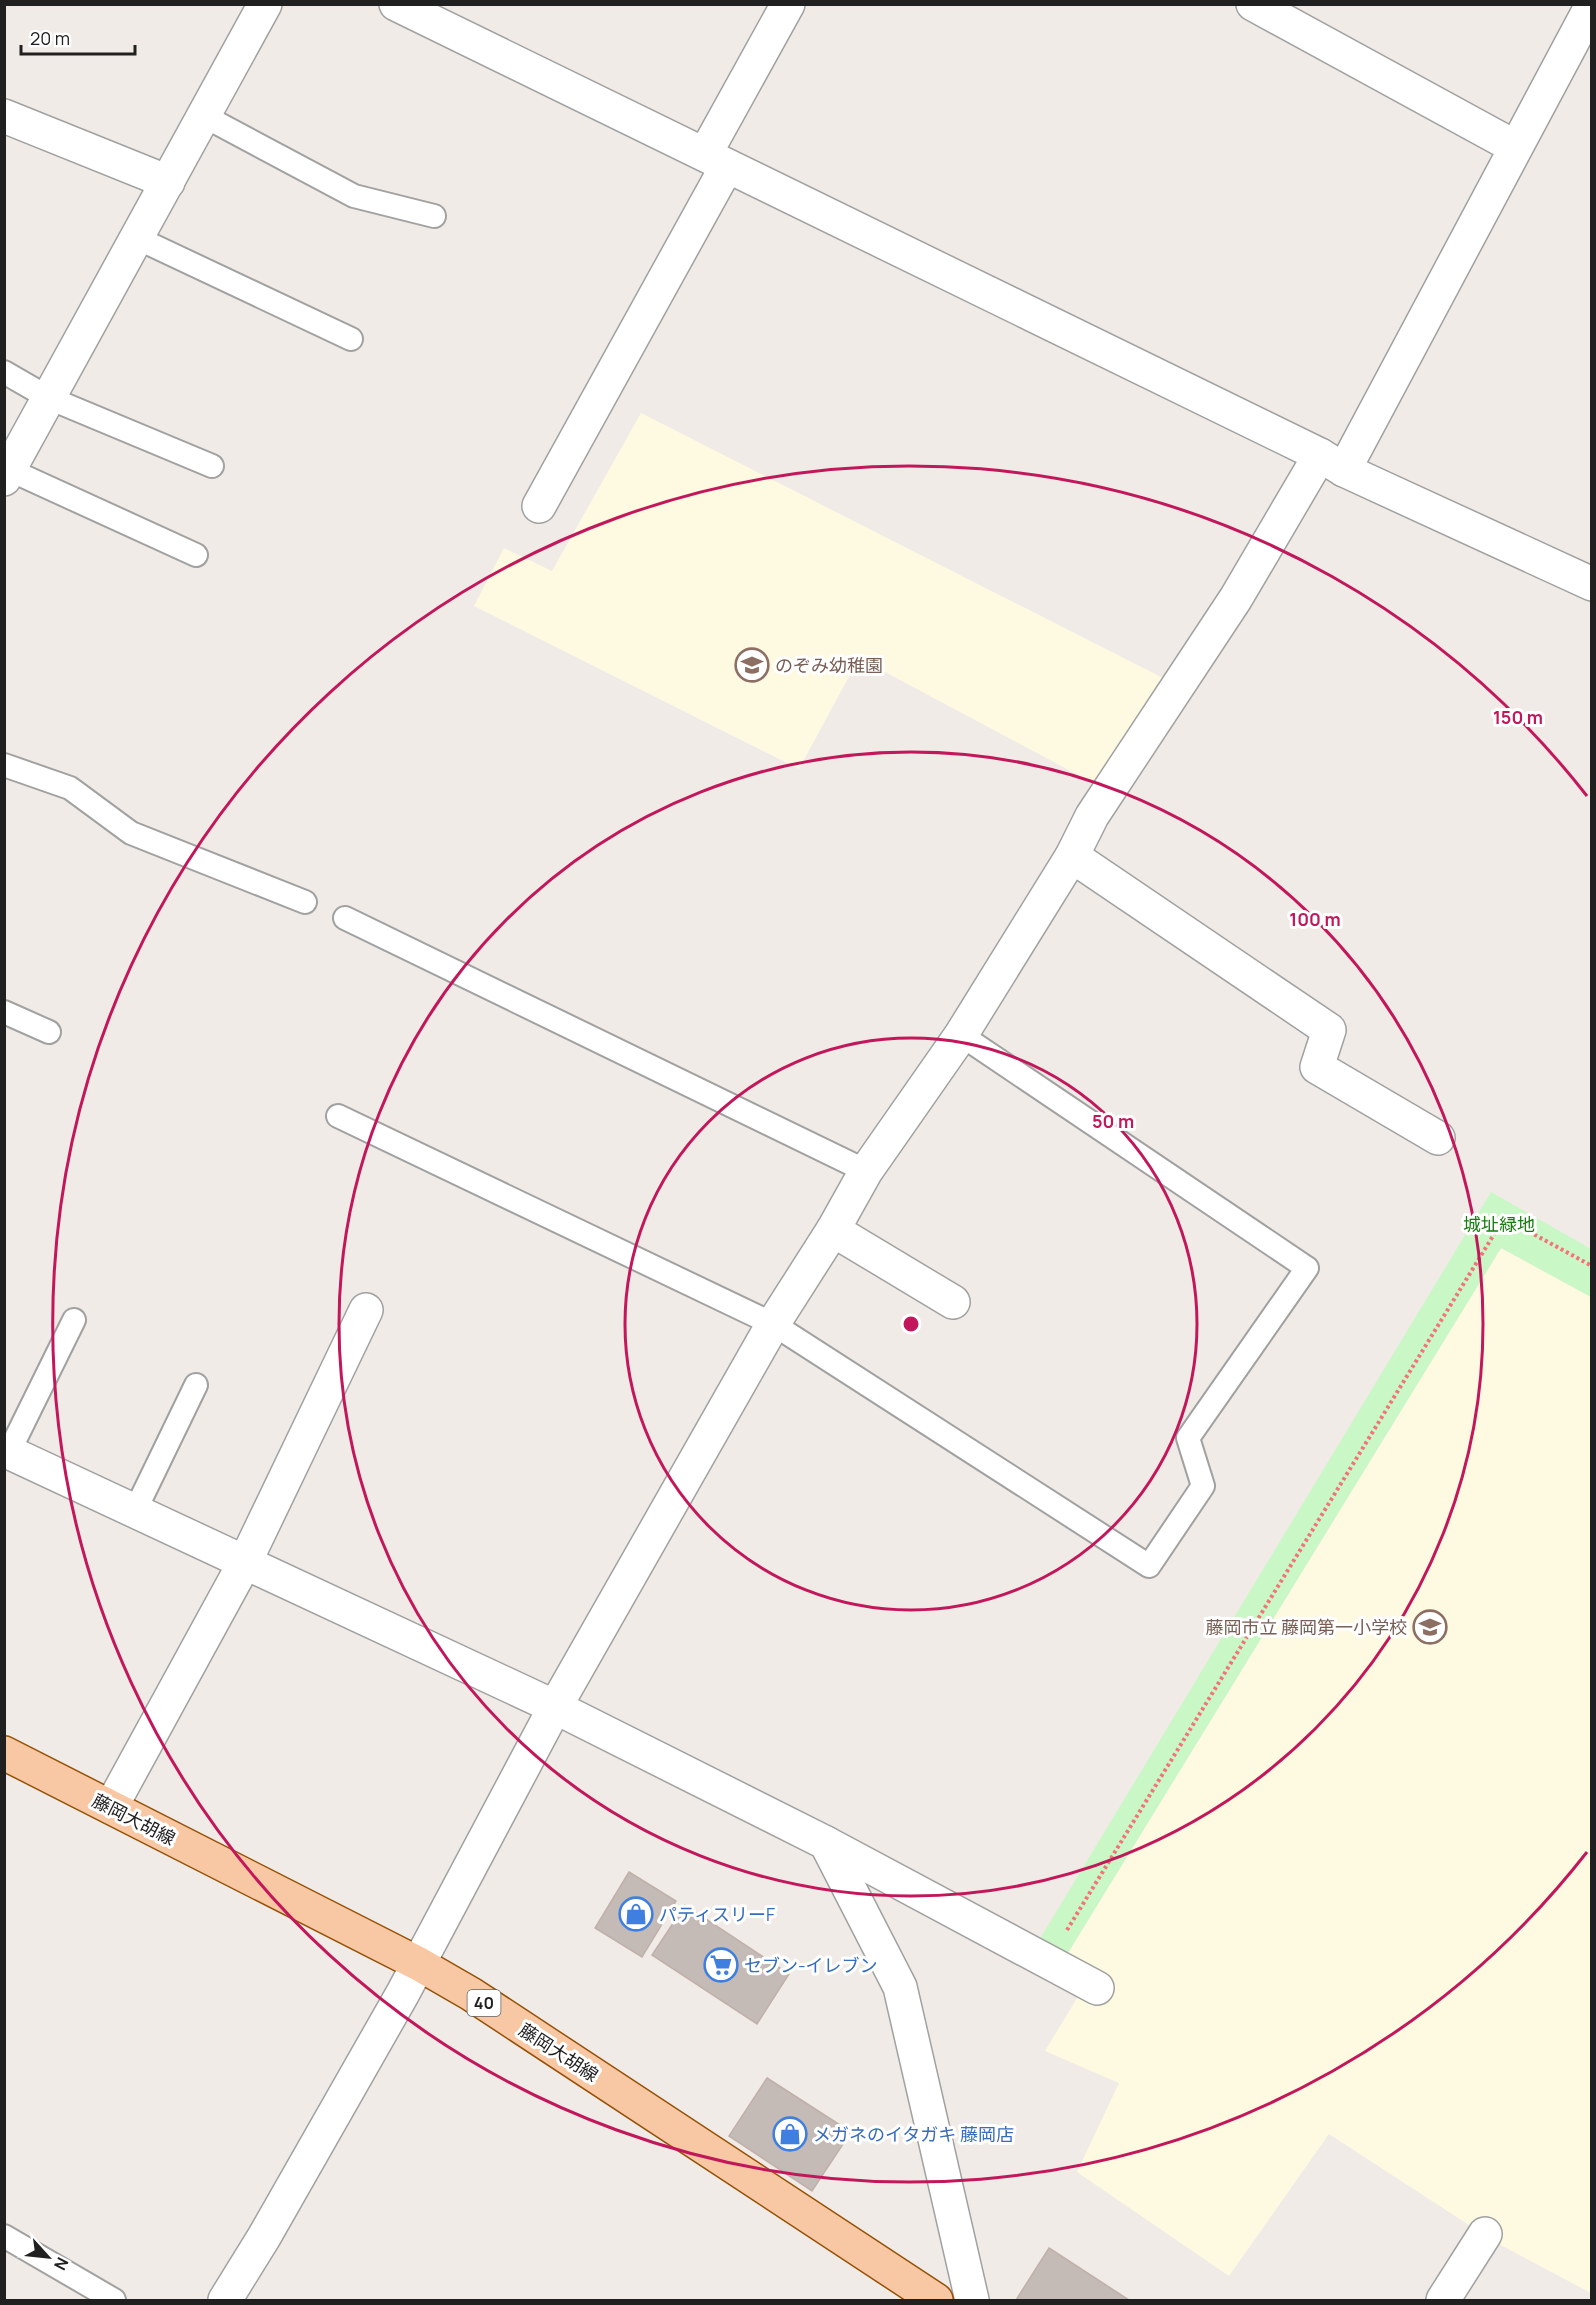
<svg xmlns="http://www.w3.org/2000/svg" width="1596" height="2305" font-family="Manrope,'Noto Sans JP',sans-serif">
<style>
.education{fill:#fefae2}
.park{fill:#c9f7c6}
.building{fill:#c4bab6;stroke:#c1b0a9;stroke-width:1.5}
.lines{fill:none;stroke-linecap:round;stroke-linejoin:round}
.lane-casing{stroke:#a1a1a1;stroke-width:26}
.street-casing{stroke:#a1a1a1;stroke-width:36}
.primary-casing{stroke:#955106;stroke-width:36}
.path{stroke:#f47378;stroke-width:4;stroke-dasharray:3 3;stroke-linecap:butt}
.lane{stroke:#fff;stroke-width:22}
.street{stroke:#fff;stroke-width:33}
.primary{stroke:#f8c7a3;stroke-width:33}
.ring{fill:none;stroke:#c2185b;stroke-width:3}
.labels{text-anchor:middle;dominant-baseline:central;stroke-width:6;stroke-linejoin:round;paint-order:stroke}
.shield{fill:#fff;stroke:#636363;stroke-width:1.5}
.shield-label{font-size:16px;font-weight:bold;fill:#202020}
.education-label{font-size:18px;fill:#785e54;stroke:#fff;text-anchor:start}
.park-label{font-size:18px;fill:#177b10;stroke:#fff}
.street-label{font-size:18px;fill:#202020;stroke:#fff}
.shop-label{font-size:18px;fill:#366cbe;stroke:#fff;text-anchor:start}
.centre{fill:#c2185b;stroke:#fff;stroke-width:3}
.ring-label{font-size:18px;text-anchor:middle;font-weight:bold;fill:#c2185b;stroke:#fff;stroke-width:6;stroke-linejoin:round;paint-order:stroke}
</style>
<rect width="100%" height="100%" fill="#f0ebe6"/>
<!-- education -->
<g class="education">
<polygon points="641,413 1163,678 1095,784 859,658 799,769 474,606 504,548 552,571"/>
<polygon points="1501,1248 1591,1297 1591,2293 1495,2242 1329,2134 1229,2276 1077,2172 1119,2083 1045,2051 1094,1970 1066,1956"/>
</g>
<!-- park -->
<polygon class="park" points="1491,1192 1591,1249 1591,1297 1501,1248 1066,1956 1038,1942"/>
<!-- building -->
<g class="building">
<polygon points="629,1872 676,1901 642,1957 595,1928"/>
<polygon points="685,1905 789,1974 757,2024 652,1955"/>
<polygon points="767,2078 851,2132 812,2191 729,2136"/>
<polygon points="1049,2248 1129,2300 1016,2300"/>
</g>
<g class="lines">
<!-- lane casing -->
<g class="lane-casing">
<g id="lane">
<polyline points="204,116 354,196 434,216"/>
<polyline points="137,238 351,339"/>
<polyline points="4,372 49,398 212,466"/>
<polyline points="10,470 196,555"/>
<polyline points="4,765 70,788 131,833 305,902"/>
<polyline points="345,918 866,1171"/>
<polyline points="4,1012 49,1032"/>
<polyline points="338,1116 773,1324 1149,1566 1203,1486 1188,1438 1307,1268 961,1035"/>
<polyline points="9,1452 74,1320"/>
<polyline points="135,1511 196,1385"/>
<polyline points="4,2236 114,2300"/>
</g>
</g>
<!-- street casing -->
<g class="street-casing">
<g id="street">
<polyline points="396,4 1320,455 1344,470 1592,584"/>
<polyline points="1253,4 1515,147"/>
<polyline points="4,116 168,182"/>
<polyline points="705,154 788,4"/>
<polyline points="1344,470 1592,5"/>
<polyline points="4,479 265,4"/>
<polyline points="539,506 727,166"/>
<polyline points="1072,856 1329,1030 1317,1067 1438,1138"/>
<polyline points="833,1230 953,1302"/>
<polyline points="4,1450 555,1707 826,1843 900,1987 972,2300"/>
<polyline points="111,1807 245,1562 366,1310"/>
<polyline points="826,1843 1097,1988"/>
<polyline points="225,2300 264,2237 403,1993 555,1707 773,1324 833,1230 866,1171 961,1035 1072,856 1092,816 1236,598 1320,455"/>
<polyline points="1443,2300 1485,2234"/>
</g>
</g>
<!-- primary casing -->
<g class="primary-casing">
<polyline id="primary" points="4,1753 419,1964 471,1994 936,2300"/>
</g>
<!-- path -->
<polyline class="path" points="1067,1930 1504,1218 1592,1266"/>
<!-- lane -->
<use href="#lane" class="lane"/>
<!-- street -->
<use href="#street" class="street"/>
<!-- primary -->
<use href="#primary" class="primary"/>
</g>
<!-- distance rings -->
<g class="ring">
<circle cx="911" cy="1324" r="286"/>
<circle cx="911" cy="1324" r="572"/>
<path d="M1587 1852A858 858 0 1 1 1587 796"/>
</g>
<!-- icons -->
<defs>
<g id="school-ring" transform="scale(1.725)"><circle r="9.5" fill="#fff" stroke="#8d6e63" stroke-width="1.5"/><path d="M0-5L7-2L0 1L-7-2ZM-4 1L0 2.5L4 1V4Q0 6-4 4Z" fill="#8d6e63"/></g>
<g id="shop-ring" transform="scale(1.725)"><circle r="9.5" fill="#fff" stroke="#3f7fe0" stroke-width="1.5"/><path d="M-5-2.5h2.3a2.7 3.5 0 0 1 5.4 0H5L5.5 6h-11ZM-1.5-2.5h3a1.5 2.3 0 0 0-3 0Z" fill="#3f7fe0"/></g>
<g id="supermarket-ring" transform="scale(1.725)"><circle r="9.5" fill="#fff" stroke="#3f7fe0" stroke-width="1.5"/><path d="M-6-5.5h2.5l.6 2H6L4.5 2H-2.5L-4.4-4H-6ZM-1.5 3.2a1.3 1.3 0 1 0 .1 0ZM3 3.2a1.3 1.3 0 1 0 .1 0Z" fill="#3f7fe0"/></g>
</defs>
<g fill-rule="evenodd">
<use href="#school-ring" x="752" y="665"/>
<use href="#school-ring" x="1430" y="1627"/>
<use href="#shop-ring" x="636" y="1914"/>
<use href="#supermarket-ring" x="721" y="1965"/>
<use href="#shop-ring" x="790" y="2134"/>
</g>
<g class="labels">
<!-- shield labels -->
<rect class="shield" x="467.5" y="1990" width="33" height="26" rx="4.5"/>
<g class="shield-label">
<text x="484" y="2003">40</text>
</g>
<!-- education labels -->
<g class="education-label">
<text x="775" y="665">のぞみ幼稚園</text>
<text x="1407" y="1627" text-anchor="end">藤岡市立 藤岡第一小学校</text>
</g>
<!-- park labels -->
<g class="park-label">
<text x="1499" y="1224">城址緑地</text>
</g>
<!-- street labels -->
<g class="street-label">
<text transform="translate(134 1819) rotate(27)">藤岡大胡線</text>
<text transform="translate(559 2052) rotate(33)">藤岡大胡線</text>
</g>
<!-- shop labels -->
<g class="shop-label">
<text x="659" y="1914">パティスリーF</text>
<text x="744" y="1965">セブン-イレブン</text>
<text x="813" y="2134">メガネのイタガキ 藤岡店</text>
</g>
</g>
<circle cx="911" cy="1324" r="9" class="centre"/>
<g class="ring-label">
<text x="1518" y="724">150 m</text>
<text x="1315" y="926">100 m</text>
<text x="1113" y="1128">50 m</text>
</g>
<!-- border -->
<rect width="1596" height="2305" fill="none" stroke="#202020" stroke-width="12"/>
<!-- north arrow -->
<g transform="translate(48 2257) rotate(117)" stroke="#ffffff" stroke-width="4.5" paint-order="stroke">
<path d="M0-4.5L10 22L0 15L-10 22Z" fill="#202020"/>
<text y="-9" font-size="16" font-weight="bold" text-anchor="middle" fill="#202020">N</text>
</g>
<!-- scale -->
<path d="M21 45v9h114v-9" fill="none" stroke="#202020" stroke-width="3"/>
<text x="30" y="45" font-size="18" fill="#202020" stroke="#ffffff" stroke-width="4.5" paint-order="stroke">20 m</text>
</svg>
